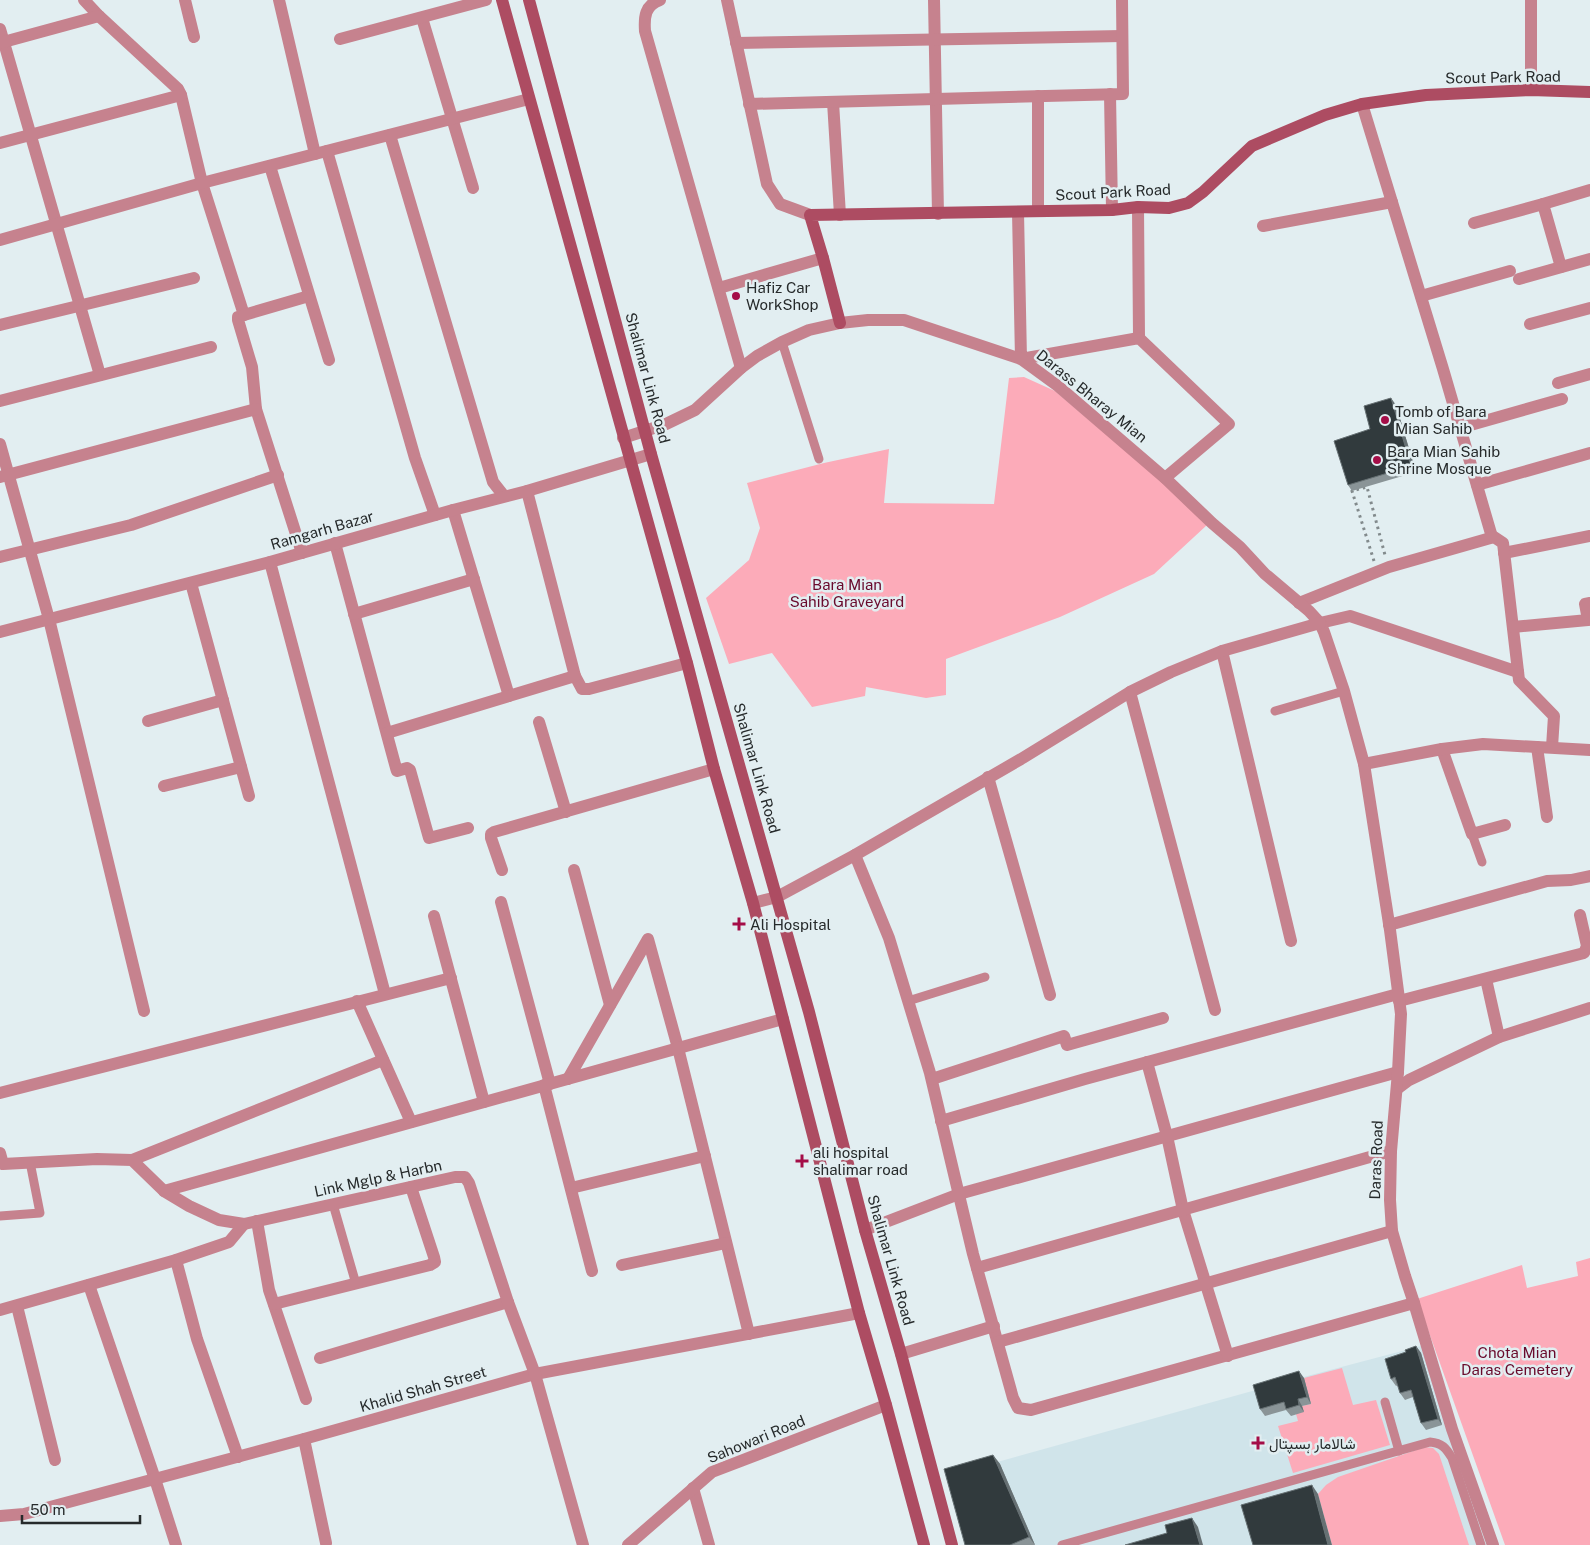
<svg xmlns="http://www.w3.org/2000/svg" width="1590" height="1545" font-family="'Public Sans',Vazirmatn,sans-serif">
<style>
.built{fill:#d0e4ea}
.green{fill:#fcabb9}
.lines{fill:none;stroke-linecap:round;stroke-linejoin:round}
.path{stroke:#828a8c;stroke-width:3;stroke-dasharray:2.5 4;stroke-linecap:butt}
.service{stroke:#c6828e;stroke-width:9}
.minor{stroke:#c6828e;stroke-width:12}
.tertiary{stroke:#c6828e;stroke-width:12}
.secondary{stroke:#ad4c62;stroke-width:12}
.wall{fill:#8a9497}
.shaded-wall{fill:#667073}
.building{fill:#313a3d;stroke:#667073}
.poi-dot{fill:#a40d47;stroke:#e2eef1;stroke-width:2}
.labels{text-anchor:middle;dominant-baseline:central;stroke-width:5;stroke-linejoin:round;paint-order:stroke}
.street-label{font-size:15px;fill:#262a2b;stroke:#e2eef1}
.poi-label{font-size:15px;fill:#262a2b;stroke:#e2eef1;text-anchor:start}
.park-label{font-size:15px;fill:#690a2c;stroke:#e2eef1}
</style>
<rect width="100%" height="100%" fill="#e2eef1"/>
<!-- built -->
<polygon class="built" points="1421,1346 1489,1545 966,1545 947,1476 1277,1384"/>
<!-- green -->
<g class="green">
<polygon points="1024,377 1055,391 1159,479 1207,525 1154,574 1060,617 946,659 946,695 926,698 866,687 865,696 812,707 772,653 729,664 706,598 749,560 760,528 747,483 824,463 889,449 884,503 994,504 1009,378"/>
<polygon points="1590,1258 1590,1545 1505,1545 1417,1299 1522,1265 1527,1288 1578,1276 1576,1262"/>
<polygon points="1342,1368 1353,1405 1376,1400 1390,1445 1293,1473 1278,1426 1298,1421 1296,1414 1302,1406 1311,1404 1304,1378"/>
<polygon points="1425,1447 1433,1448 1439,1454 1469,1545 1332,1545 1318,1494 1326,1485 1338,1477"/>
</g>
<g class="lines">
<!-- path -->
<polyline class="path" points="1374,561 1352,491 1367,487 1385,555"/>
<!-- service -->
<g class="service">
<polyline points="782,342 819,459"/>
<polyline points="1275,711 1344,691"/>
<polyline points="1472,834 1482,862"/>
<polyline points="908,1001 985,977"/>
<polyline points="333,1204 356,1284"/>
<polyline points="0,1216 40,1213 30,1162"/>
<polyline points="1385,1402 1399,1451"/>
<path d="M1062,1545L1430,1442C1442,1443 1446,1448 1452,1458L1481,1545"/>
</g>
<!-- minor -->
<g class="minor">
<polyline points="84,0 99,16 178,89 181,95 202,183 244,315 238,317 238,320 252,367 256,409 302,553"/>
<polyline points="185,0 194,37"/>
<polyline points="279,0 315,154"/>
<path d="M660,0C645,5 644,17 645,31L741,368"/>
<polyline points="727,0 767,184 780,204 810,215"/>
<polyline points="934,0 938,214"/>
<polyline points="422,18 473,188"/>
<polyline points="0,29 100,375"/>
<polyline points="340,39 486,0"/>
<polyline points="0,43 99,16"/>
<polyline points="736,43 1122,36"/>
<polyline points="1531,90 1531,0"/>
<polyline points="1110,94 1112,210"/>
<polyline points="1038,96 1038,211"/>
<polyline points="833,102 840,215"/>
<polyline points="749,104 1123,94 1122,0"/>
<polyline points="1362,104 1443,369 1492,537"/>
<polyline points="390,135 493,482 504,496"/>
<polyline points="0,143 181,95"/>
<polyline points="327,151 415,458 435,515"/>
<polyline points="270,166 329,360"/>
<polyline points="1138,207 1139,338"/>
<polyline points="1018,212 1021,359 1139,338 1229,424 1165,478"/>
<polyline points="1474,223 1543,204"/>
<polyline points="1263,226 1392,202"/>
<polyline points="0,240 202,183 529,99"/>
<polyline points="1561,267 1543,204 1590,190"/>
<polyline points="1519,279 1590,259"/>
<polyline points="719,288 823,258"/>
<polyline points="1421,296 1510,271"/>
<polyline points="244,315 309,296"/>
<polyline points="1530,324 1590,308"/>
<polyline points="0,325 194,278"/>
<polyline points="1558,383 1590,374"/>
<polyline points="0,401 211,347"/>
<polyline points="1460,428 1562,399"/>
<polyline points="0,444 49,619 144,1011"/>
<polyline points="0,477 256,409"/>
<polyline points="1477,485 1590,453"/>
<polyline points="453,510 509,696"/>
<polyline points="335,543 396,768 397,771 407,768 410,770 429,838 468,828"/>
<polyline points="1504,553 1590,536"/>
<polyline points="0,557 131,525 278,475"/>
<polyline points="270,562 385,994"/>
<polyline points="191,583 249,796"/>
<polyline points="1299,603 1389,567 1494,537 1503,543 1519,680 1554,716 1552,747"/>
<polyline points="354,614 474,579"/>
<polyline points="1320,623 1350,616 1518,672"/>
<polyline points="1513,627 1588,620 1585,604 1590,603"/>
<polyline points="1222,651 1291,941"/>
<polyline points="575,676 582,689 589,689 687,663"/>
<polyline points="1130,692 1215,1010"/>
<polyline points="148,721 223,700"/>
<polyline points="539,722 566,812"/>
<polyline points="387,733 575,676 527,491"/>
<polyline points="1537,747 1547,817"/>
<polyline points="1442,749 1472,834 1505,825"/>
<polyline points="988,777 1050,995"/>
<polyline points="164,786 241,767"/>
<polyline points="855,855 889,938 930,1073 973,1254 1013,1398 1018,1408 1031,1410 1414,1303"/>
<polyline points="502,870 491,838 491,834 494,832 714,769"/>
<polyline points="574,870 610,1005"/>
<polyline points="501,902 550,1084"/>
<polyline points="434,916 484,1102"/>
<polyline points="1389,925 1547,881 1571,880 1590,876"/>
<polyline points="1486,979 1499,1037"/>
<polyline points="357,1001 411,1122"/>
<polyline points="1399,1001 1584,953 1587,946 1580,915"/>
<polyline points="1147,1062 1167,1136 1183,1210 1228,1356"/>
<polyline points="568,1079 648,939 678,1048 749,1334"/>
<polyline points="932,1079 1064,1036 1067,1045 1163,1018"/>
<polyline points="544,1085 592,1271"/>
<polyline points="1397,1089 1409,1080 1499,1037 1590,1008"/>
<polyline points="0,1093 451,978"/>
<polyline points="941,1121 1085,1079 1398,994"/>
<polyline points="132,1160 383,1060"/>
<polyline points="571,1188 705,1156"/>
<polyline points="164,1191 783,1019"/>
<polyline points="257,1221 269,1290 306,1399"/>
<polyline points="865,1230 959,1194 1398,1072"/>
<polyline points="176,1260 197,1339 238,1457"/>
<polyline points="622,1265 726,1243"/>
<polyline points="977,1268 1391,1151"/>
<polyline points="89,1285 155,1479 176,1545"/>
<polyline points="274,1304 430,1265 435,1262 434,1257 411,1187"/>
<polyline points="17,1306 55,1460"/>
<polyline points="0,1310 176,1260 229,1242 244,1224"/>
<polyline points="998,1342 1392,1231"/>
<polyline points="901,1354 994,1326"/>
<polyline points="320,1358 508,1302"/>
<polyline points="304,1439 326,1543"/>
<polyline points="693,1488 709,1545"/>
<polyline points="0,1516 24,1514 304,1439 535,1374 859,1313"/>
</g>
<!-- tertiary -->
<g class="tertiary">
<polyline points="623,438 666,424 695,410 741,368 757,356 782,342 809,330 840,323 868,320 904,320 1021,359 1058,386 1165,478 1212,523 1240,547 1265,574 1309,611 1320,623 1324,632 1344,691 1364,764 1442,749 1483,744 1590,750"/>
<polyline points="0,632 270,562 453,510 527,491 651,454"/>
<polyline points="1364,764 1390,930 1401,1014 1398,1072 1391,1151 1390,1200 1392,1231 1405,1276 1414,1303 1452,1429 1493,1545"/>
<polyline points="753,903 777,897 855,855 1021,759 1130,692 1171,672 1222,651 1320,623"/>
<polyline points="0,1153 3,1164 97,1159 132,1160 164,1191 189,1206 219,1220 244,1224 455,1177 465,1177 469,1183 508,1302 535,1374 583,1545"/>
<polyline points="628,1545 712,1472 886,1405"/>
</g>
<!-- secondary -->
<g class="secondary">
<polyline points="502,0 687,663 714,769 753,903 859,1313 886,1405 924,1545"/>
<polyline points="529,0 651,454 809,1012 865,1230 901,1354 952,1545"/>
<polyline points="840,323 823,258 810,215 1112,210 1138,207 1169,208 1188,203 1203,192 1252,146 1325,115 1362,104 1426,95 1531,90 1590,92"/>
</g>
</g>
<!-- wall -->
<g class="wall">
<polygon points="1396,405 1416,472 1352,491 1348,485 1370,429"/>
<polygon points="1416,1346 1421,1353 1442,1425 1426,1430 1421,1423 1413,1397 1405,1400 1400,1393 1398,1385 1396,1386 1391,1379 1406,1352"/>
<polygon points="1304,1378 1311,1404 1302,1406 1304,1412 1291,1416 1286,1410 1265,1416 1260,1409"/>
<polygon points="993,1455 1000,1464 1035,1545 965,1545"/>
</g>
<!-- shaded-wall -->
<g class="shaded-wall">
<polygon points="1391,398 1396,405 1416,472 1411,466"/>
<polygon points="1416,1346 1421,1353 1442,1425 1438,1419"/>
<polygon points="1299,1371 1304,1378 1311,1404 1307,1397"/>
<polygon points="1298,1399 1302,1406 1304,1412 1299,1405"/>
<polygon points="993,1455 1000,1464 1035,1545 1029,1537"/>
<polygon points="1312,1485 1318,1494 1332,1545 1328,1545"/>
<polygon points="1192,1518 1198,1527 1203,1545 1200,1545"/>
</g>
<!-- building -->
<g class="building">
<polygon points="1391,398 1411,466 1348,485 1334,441 1370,429 1364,406"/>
<polygon points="1416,1346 1438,1419 1421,1423 1411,1390 1400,1393 1395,1377 1391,1379 1385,1359 1406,1352 1405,1350"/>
<polygon points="1299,1371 1307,1397 1298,1399 1299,1405 1286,1409 1284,1402 1260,1409 1253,1385"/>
<polygon points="993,1455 1029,1537 1010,1545 965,1545 944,1469"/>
<polygon points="1312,1485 1328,1545 1253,1545 1241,1505"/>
<polygon points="1192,1518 1200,1545 1125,1545 1167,1533 1165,1525"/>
</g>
<!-- markers -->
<g class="poi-dot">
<circle cx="736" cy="296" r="5"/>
<circle cx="1385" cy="420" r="5"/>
<circle cx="1377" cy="460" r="5"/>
<path d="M736.5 916.5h5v5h5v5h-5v5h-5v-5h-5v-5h5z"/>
<path d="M799.5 1153.5h5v5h5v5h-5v5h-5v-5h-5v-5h5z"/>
<path d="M1255.5 1435.5h5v5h5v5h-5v5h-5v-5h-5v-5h5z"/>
</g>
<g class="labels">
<!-- street labels -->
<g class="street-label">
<text transform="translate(1503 77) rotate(-1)">Scout Park Road</text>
<text transform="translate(1113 192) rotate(-3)">Scout Park Road</text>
<text transform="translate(648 378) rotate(75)">Shalimar Link Road</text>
<text transform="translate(1092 396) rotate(39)">Darass Bharay Mian</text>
<text transform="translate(322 530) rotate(-16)">Ramgarh Bazar</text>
<text transform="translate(757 768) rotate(74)">Shalimar Link Road</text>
<text transform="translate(1376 1160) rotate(-88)">Daras Road</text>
<text transform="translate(378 1178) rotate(-12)">Link Mglp &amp; Harbn</text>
<text transform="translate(891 1260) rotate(74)">Shalimar Link Road</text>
<text transform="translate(423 1389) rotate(-16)">Khalid Shah Street</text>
<text transform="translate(756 1439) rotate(-22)">Sahowari Road</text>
</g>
<!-- poi labels -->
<g class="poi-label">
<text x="746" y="287">Hafiz Car<tspan x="746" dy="17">WorkShop</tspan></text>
<text x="1395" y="411">Tomb of Bara<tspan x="1395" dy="17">Mian Sahib</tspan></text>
<text x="1387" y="451">Bara Mian Sahib<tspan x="1387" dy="17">Shrine Mosque</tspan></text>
<text x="750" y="924">Ali Hospital</text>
<text x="813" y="1152">ali hospital<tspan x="813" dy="17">shalimar road</tspan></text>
<text x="1269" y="1443">شالامار ہسپتال</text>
</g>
<!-- park labels -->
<g class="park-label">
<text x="847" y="584">Bara Mian<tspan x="847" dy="17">Sahib Graveyard</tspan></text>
<text x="1517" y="1352">Chota Mian<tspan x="1517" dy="17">Daras Cemetery</tspan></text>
</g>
</g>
<!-- scale -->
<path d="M22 1515v8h118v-8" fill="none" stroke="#262a2b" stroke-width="2.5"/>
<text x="30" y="1515" font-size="15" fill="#262a2b" stroke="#e2eef1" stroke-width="4" paint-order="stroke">50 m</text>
</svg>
